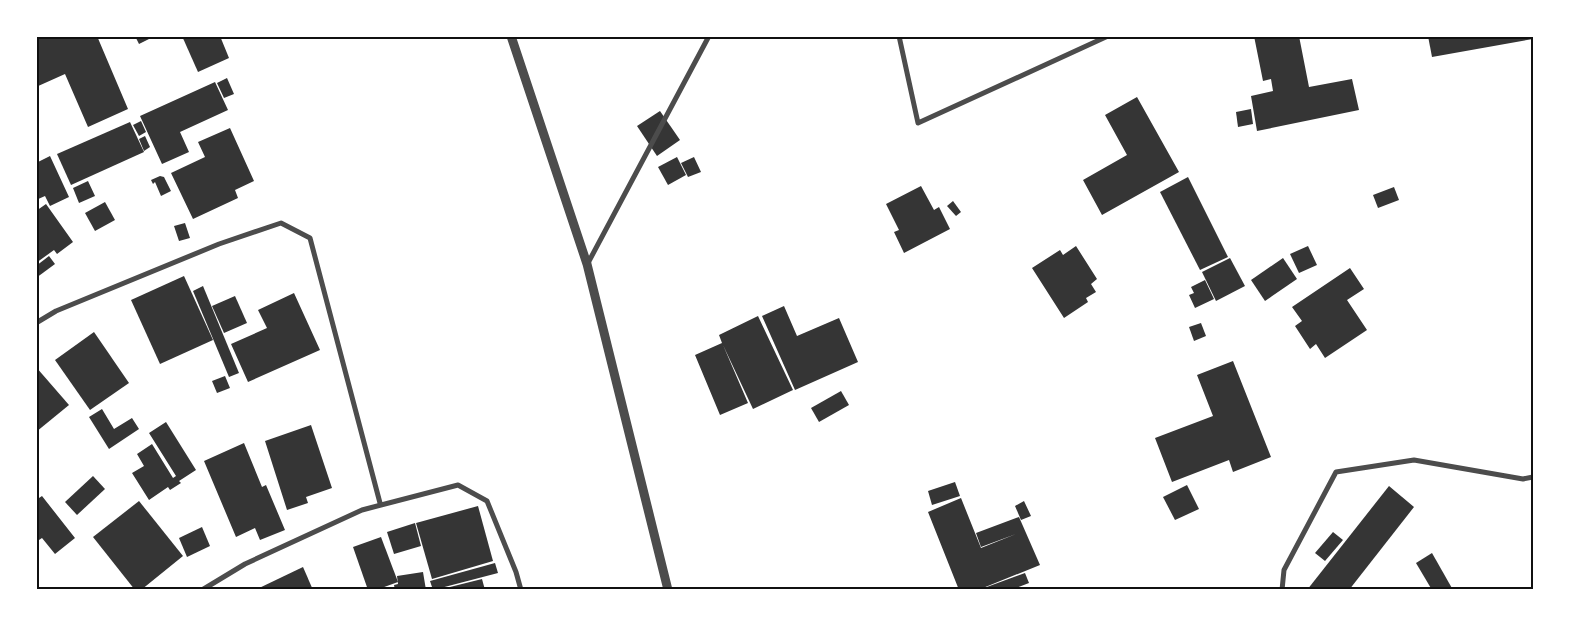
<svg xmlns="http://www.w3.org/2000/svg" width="1569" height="626" font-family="Jost,sans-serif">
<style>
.building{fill:#353535}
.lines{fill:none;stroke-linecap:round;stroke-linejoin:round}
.minor{stroke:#4c4c4c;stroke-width:5}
.tertiary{stroke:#4c4c4c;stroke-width:9}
.neatline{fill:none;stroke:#111;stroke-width:2}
</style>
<rect width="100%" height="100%" fill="#fff"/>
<!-- building -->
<g class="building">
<polygon points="42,36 97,36 128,109 88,127 65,74 36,87 36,39"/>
<polygon points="135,36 147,36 149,39 139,44"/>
<polygon points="182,36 220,36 229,58 198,72"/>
<polygon points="1254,36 1299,36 1309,87 1352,79 1359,110 1257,131 1251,96 1273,91 1271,79 1263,81"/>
<polygon points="1428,36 1533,36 1533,39 1432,57"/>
<polygon points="227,78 234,94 224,98 217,83"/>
<polygon points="215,82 228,110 180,132 189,152 162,164 140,116"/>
<polygon points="1137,97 1179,172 1102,215 1083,180 1127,155 1105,115"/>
<polygon points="1251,109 1253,124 1238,127 1236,112"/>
<polygon points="660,111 680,140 657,156 637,126"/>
<polygon points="141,121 146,132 139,136 133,125"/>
<polygon points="130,122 144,152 71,185 57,154"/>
<polygon points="230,128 254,181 235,190 238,198 193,219 171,173 205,157 198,142"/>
<polygon points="145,136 150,147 144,151 139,139"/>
<polygon points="50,156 69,197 50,206 45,196 36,200 36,163"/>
<polygon points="677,157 686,175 668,185 658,167"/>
<polygon points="694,157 701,172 688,177 681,163"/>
<polygon points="160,176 164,177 171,191 161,196 155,182 153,184 151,180"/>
<polygon points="1188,177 1228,257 1200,270 1160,192"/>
<polygon points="88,181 95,196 79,203 73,188"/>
<polygon points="921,186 934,210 939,207 950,229 904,253 894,232 899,230 886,204"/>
<polygon points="1394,187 1399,200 1378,208 1373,195"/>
<polygon points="953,201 961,212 956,216 947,206"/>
<polygon points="105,202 115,220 95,231 85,213"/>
<polygon points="46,204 73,242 57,254 54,250 36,263 36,211"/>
<polygon points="185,223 190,238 179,241 174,226"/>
<polygon points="1076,246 1097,279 1091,284 1096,292 1086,298 1088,302 1064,318 1032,268 1060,250 1063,255"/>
<polygon points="1308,246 1317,265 1299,273 1290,254"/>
<polygon points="49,256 55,264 36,278 36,266"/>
<polygon points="1230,258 1245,286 1216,301 1202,272"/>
<polygon points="1283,258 1297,279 1265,301 1251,280"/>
<polygon points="1350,268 1364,289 1347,300 1367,330 1325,358 1316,344 1310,349 1295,326 1302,321 1292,307"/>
<polygon points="184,276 213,340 160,364 131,300"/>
<polygon points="1205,280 1214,299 1195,308 1189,295 1194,293 1191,287"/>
<polygon points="203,286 239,373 229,377 193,291"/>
<polygon points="294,293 320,350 248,382 231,344 267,328 258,310"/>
<polygon points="235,296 247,323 224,333 212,306"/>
<polygon points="784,306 797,336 839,318 858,362 795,390 762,316"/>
<polygon points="758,316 793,390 753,409 723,345 748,403 720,415 695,355 722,343 719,335"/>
<polygon points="1201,323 1206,336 1194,341 1189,327"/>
<polygon points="94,332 129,383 90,410 55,360"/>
<polygon points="1233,361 1271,457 1233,472 1229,460 1172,482 1155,438 1213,416 1197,375"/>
<polygon points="36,367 69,405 36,432"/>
<polygon points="225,376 230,388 217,393 212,381"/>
<polygon points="841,391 849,405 819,422 811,408"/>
<polygon points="102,409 114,429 132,418 139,429 109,449 89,417"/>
<polygon points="166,422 196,470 179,481 181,483 170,490 168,487 149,500 132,473 144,466 137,454 152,444 173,478 176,476 149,433"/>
<polygon points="311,425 332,488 306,497 308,503 287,510 265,441"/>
<polygon points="244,443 262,487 266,485 285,530 260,540 255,528 236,537 204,461"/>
<polygon points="93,476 105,489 77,515 65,502"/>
<polygon points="955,482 960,496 932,505 928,491"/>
<polygon points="1187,485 1199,509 1175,520 1163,497"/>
<polygon points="1389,486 1414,507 1349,590 1307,590"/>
<polygon points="42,496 75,538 55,554 42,538 36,542 36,500"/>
<polygon points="961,498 981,548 1016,534 981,547 976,533 1019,517 1040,565 978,590 959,590 928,512"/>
<polygon points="139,501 183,556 141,590 135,590 93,537"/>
<polygon points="1024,501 1031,516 1021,520 1015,506"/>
<polygon points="478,506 493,561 432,579 416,523"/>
<polygon points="415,523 421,546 394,554 387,532"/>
<polygon points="202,527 210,546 187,557 179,538"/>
<polygon points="1333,532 1343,540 1325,561 1315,553"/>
<polygon points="381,537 398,582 376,590 368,590 353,547"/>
<polygon points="1432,553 1453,590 1432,590 1416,563"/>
<polygon points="495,563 498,573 433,590 430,581"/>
<polygon points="303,567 313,590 255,590"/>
<polygon points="423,572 426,590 395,590 394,585 398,584 397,576"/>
<polygon points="1025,573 1029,583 1011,590 984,588"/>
<polygon points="482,579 485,590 442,590 442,589"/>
</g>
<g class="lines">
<!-- minor -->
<g class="minor">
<polyline points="899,36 918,123 1108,36"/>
<polyline points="588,263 709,36"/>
<polyline points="36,323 56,311 219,244 281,223 310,238 380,503"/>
<polyline points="202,590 245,564 362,510 458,485 487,501 516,572 521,590"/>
<polyline points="1282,590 1284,570 1336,472 1414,460 1523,479 1533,477"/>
</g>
<!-- tertiary -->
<polyline class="tertiary" points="511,36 587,264 668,590"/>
</g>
<!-- border -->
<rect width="1569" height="626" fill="none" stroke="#ffffff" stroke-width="75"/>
<rect x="38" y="38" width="1494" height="550" class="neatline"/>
</svg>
